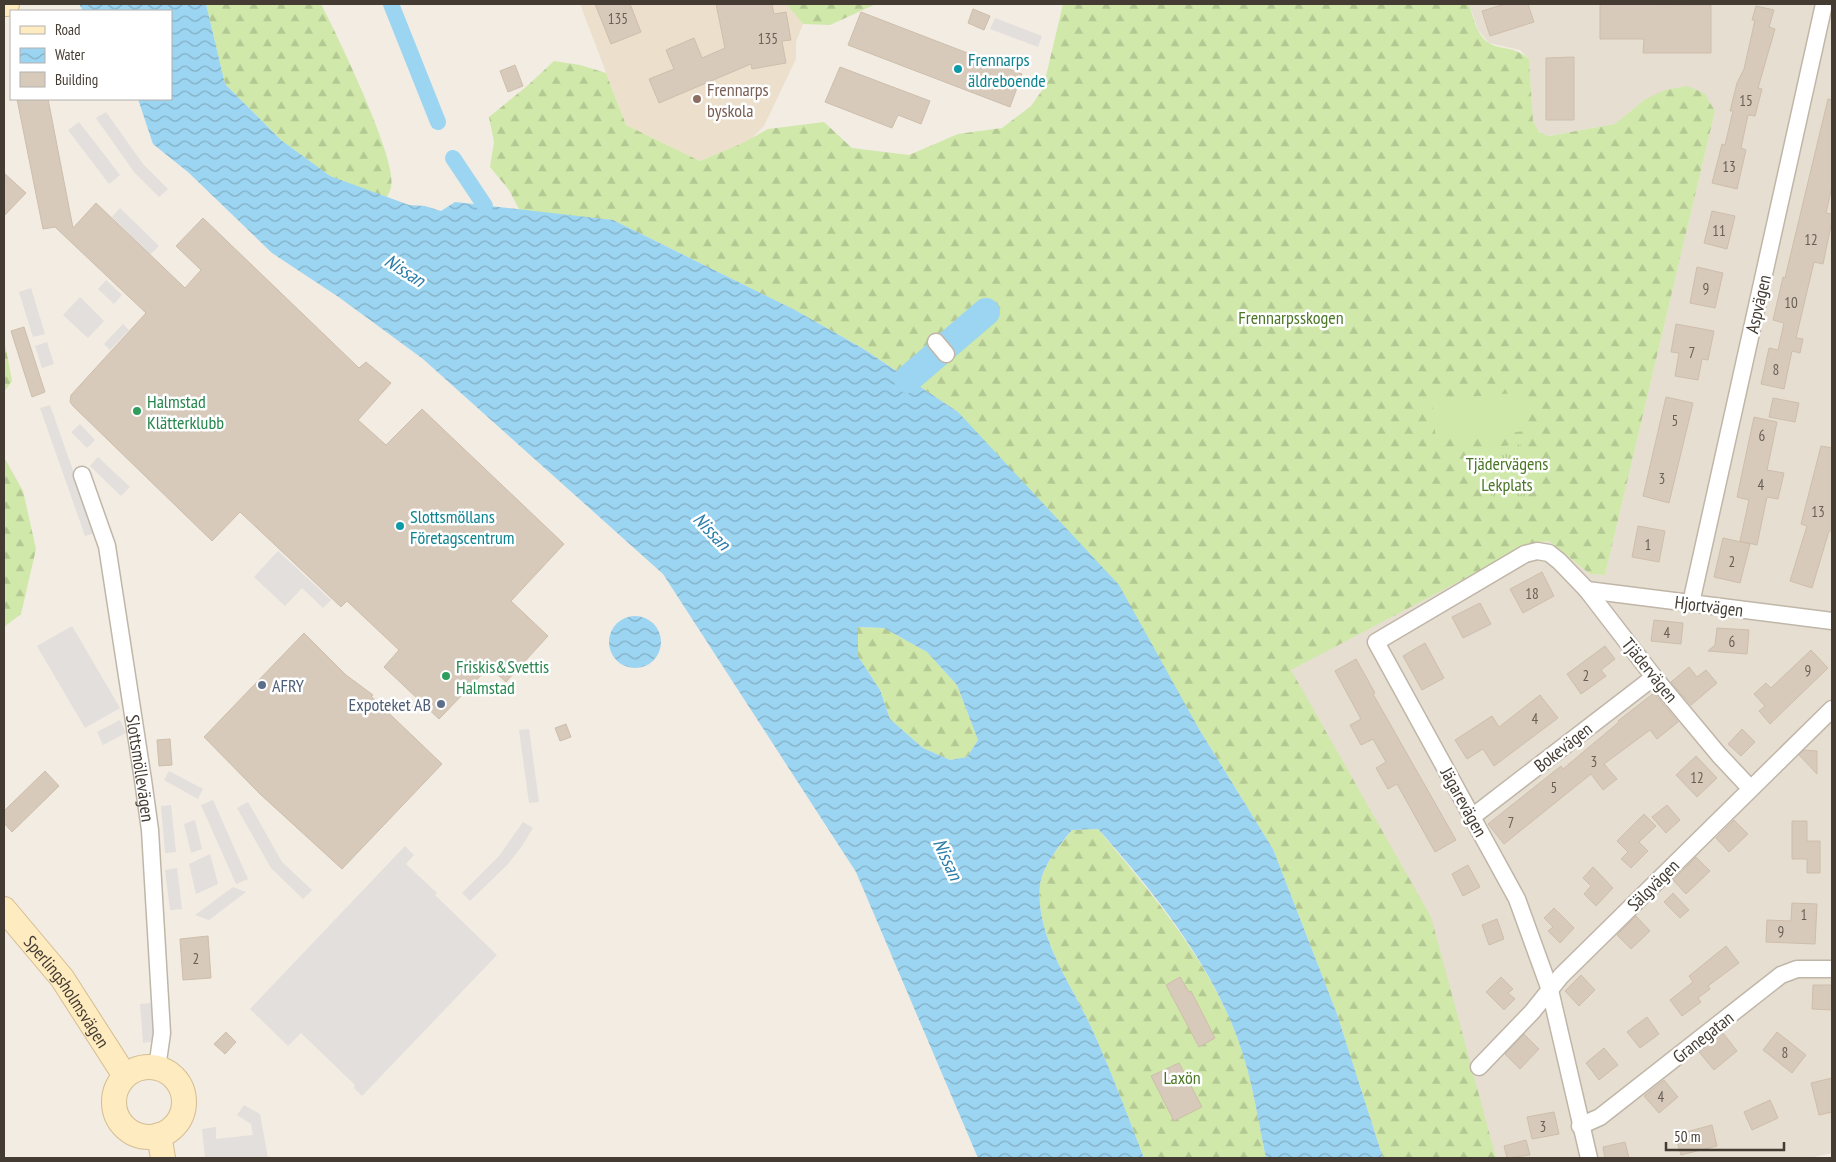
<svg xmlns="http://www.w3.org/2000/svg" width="1836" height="1162" font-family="'PT Sans Narrow',sans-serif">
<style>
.residential{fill:#e6ded1}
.education{fill:#ece0cc}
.forest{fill:url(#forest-firs)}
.park{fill:url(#park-tufts)}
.pitch{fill:#d0e8aa}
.parking{fill:#e2dfdc}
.water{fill:url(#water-waves);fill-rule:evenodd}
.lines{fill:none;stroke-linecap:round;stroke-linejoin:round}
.canal{stroke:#9cd5f1;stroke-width:16}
.river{stroke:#9cd5f1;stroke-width:28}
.building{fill:#d7cabb;stroke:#cebeab}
.street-casing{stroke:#c0b6a8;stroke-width:19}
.secondary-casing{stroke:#d4bd91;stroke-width:26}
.street{stroke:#fff;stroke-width:16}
.secondary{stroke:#ffebc0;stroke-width:24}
.culture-dot{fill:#0f9aa8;stroke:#fff;stroke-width:2}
.education-dot{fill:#8d6e63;stroke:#fff;stroke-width:2}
.leisure-dot{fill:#2e9e5b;stroke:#fff;stroke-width:2}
.service-dot{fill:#5c6f8a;stroke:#fff;stroke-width:2}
.labels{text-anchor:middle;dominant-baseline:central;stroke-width:5;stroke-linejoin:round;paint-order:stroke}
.number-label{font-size:15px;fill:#696055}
.culture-label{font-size:18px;fill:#0d838f;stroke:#fff;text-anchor:start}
.education-label{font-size:18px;fill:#785e54;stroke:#fff;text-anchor:start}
.street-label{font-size:18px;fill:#443c33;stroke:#fff}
.park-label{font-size:18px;fill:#4a7626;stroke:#fff}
.leisure-label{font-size:18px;fill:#27864d;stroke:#fff;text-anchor:start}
.service-label{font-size:18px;fill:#4e5e75;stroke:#fff;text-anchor:start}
.water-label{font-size:19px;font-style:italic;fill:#2a7ca9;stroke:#fff}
</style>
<defs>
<pattern id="forest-firs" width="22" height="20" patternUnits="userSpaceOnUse" patternTransform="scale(1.25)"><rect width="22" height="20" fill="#d0e8aa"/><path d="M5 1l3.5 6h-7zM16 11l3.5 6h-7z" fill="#b4c893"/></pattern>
<pattern id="park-tufts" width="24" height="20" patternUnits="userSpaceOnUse" patternTransform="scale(1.25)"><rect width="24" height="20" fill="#d0e8aa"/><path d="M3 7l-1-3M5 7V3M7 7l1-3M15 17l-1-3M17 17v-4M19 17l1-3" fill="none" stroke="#b4c893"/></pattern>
<pattern id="water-waves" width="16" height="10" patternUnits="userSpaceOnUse" patternTransform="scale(1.25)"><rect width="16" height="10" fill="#9cd5f1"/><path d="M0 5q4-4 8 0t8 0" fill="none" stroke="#81aec4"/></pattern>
</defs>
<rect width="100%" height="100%" fill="#f2ece3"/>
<!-- residential -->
<polygon class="residential" points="1469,4 1832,4 1832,1153 1810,1158 1496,1158 1290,670 1532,543 1549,541 1590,574 1605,575 1715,111 1644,100 1615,124 1549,136 1539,132 1533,121 1529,59 1520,50 1489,43 1478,30"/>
<!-- education -->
<polygon class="education" points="580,4 786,4 803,24 796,42 796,59 764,126 749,141 700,161 626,125"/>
<!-- forest -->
<g class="forest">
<path d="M206,4H321C336,33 398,160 391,186C391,190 388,194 387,197L329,176L281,140L225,84Z"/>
<polygon points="786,4 876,4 830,25 803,24"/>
<path d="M1063,4H1469C1473,16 1476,35 1489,43C1502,51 1513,45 1529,59L1533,121L1539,132L1549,136L1615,124L1644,100L1665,90L1687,86L1704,93L1715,111L1605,575L1590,574L1549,541L1532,543L1291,670L1431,917L1496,1158H1383L1337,1014L1273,849L1199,729L958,412L862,348L795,310L613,220L520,211L509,190L490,167L494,142L489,117L526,87L554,61L580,65L606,73L626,125L700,161L743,143L768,129L824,122L852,148L909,155L958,134L1002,128L1031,106L1043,89Z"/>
<polygon points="4,339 12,381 4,392"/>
<polygon points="4,457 23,491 36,549 21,614 4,627"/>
<polygon points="858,627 884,628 927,652 957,685 978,740 967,757 950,760 923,748 890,719 880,690 858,656"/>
<path d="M1098,829C1155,898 1218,970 1244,1058C1254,1090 1259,1125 1266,1158H1144C1127,1114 1111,1070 1091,1027C1071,983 1035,936 1040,885C1042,867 1061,844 1072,830Z"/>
</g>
<!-- park -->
<polygon class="park" points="1521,444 1528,498 1492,503 1485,448"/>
<!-- pitch -->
<polygon class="pitch" points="1523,392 1527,431 1436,440 1432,401"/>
<!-- parking -->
<g class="parking">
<polygon points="995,18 1042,36 1038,47 990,29"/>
<polygon points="106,112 143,164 168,189 159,197 134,172 96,118"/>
<polygon points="79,122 120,175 109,184 68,130"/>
<polygon points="120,208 159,246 150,255 112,217"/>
<polygon points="106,280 122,295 114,304 98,289"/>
<polygon points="31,288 45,334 33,337 19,292"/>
<polygon points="80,297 104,321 88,338 63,315"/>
<polygon points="123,324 129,330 110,350 104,344"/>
<polygon points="47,342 54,364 42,368 35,346"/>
<polygon points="50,405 95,533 85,536 40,408"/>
<polygon points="80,424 95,440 87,448 71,432"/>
<polygon points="98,457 130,487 121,496 90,466"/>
<polygon points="278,551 331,600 323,608 302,588 285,606 254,577"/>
<polygon points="72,626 120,708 85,728 37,646"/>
<polygon points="120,720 126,733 103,745 97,732"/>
<polygon points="529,729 539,802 529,803 519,730"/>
<polygon points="169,771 203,789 198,799 164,780"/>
<polygon points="213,800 248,879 236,884 201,805"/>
<polygon points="248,802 282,862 312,890 303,899 271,868 237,808"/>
<polygon points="171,805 176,852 165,853 161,806"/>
<polygon points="195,820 202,849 191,853 184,824"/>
<polygon points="523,822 533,828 522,846 508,864 470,901 462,893 499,856"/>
<polygon points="405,846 414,855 406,864 437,893 435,895 497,955 362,1096 354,1088 355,1085 301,1033 288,1046 250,1009"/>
<polygon points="210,854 218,884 196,894 189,864"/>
<polygon points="177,868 182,909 170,910 165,870"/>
<polygon points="233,887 246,892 209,920 195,915"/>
<polygon points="152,1003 155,1041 143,1043 140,1004"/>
<polygon points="244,1105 260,1114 268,1158 205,1158 202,1129 216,1127 216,1139 253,1135 251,1124 237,1115"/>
</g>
<!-- water -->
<g class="water">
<path d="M79,4H206L225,84L281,140L330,176L409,205L425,206L441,211L455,202L613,220L795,310L862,348L958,412L1119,585L1199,729L1273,849L1337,1014L1383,1158H1266C1259,1125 1254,1090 1244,1058C1219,973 1156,894 1098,829L1072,830C1061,843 1042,867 1040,885C1035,936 1071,983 1091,1027C1111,1070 1127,1114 1144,1158H978L856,872L663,574L423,359L340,298L272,253L189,173L153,144L138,99H171V11H83ZM858,627L884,628L927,652L957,685L978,740L967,757L950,760L923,748L890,719L880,690L858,656Z"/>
<circle cx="635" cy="642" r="26"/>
</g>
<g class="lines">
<!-- canal -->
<g class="canal">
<polyline points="391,4 438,122"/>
<polyline points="453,158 485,206"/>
</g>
<!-- river -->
<polyline class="river" points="908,379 986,312"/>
</g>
<!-- building -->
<g class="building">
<polygon points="595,4 630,4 641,32 611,44"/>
<polygon points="716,4 772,4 774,14 786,12 791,40 782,41 786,63 752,69 751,64 659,103 649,79 674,69 666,50 694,38 702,58 725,48"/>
<polygon points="1505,4 1528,4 1534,22 1490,36 1482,11"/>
<polygon points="1600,4 1711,5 1711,53 1643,53 1644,39 1600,39"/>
<polygon points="1756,6 1774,10 1769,27 1775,29 1758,88 1762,89 1755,116 1748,115 1741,148 1746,150 1737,189 1712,183 1722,144 1725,145 1733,111 1730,111 1737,83 1744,69 1755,20 1752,20"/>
<polygon points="973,9 990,16 984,30 968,23"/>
<polygon points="861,12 1022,74 1010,107 848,45"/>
<polygon points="1574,57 1574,120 1546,120 1546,58"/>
<polygon points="515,65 523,86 508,92 500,71"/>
<polygon points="840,67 930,101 921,124 898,115 892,128 825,102"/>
<polygon points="17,99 48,99 73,228 96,203 185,288 201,270 176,246 203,218 359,368 366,362 391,383 358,420 386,445 422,409 564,544 511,601 548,636 506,682 489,667 439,719 384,667 399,650 347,601 341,607 240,512 212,541 73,406 70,402 71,395 146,313 55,227 43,229"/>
<polygon points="1828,99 1832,100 1832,186 1826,213 1832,214 1832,221 1823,264 1814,262 1796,338 1803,339 1800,353 1792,351 1784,389 1761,384 1769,348 1778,350 1784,323 1773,320 1783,277 1785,278"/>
<polygon points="4,173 26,193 4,216"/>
<polygon points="1712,211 1735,216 1727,249 1704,243"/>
<polygon points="1697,267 1723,273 1715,308 1690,303"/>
<polygon points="1676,324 1714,331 1708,360 1702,359 1698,380 1675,376 1679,353 1671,352"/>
<polygon points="24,327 45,392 32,397 11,331"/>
<polygon points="1666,397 1693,403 1669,503 1643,496"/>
<polygon points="1773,398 1799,403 1795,422 1769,417"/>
<polygon points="1754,417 1777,422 1767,470 1784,473 1778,499 1767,497 1757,545 1740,541 1749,500 1737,497"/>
<polygon points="1821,446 1832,448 1832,531 1829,531 1812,588 1790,581 1807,526 1801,524"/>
<polygon points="1638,526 1665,531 1659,562 1632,557"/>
<polygon points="1723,538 1750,544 1740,583 1714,577"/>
<polygon points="1542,572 1554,596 1523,613 1510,589"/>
<polygon points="1480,603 1491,624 1463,638 1452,617"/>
<polygon points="1654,620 1683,623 1681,644 1651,641"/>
<polygon points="1717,628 1749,630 1747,654 1708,651 1715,645"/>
<polygon points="304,633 346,675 373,695 371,696 442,764 342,869 260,794 204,737"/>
<polygon points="1425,643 1444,678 1422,690 1403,656"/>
<polygon points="1605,646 1615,659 1601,670 1606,676 1581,694 1567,674"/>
<polygon points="1811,650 1828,668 1770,724 1759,711 1765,706 1754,694 1766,683 1771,688"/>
<polygon points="1356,659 1375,693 1373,694 1456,840 1435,852 1397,784 1388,789 1376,768 1386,762 1373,739 1361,745 1350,725 1361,719 1335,671"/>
<polygon points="1689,667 1697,677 1706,670 1717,683 1691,705 1671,682"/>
<polygon points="1654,693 1678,722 1657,739 1650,730 1604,764 1617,779 1603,790 1591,774 1504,844 1488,824 1561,766 1563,769 1619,722 1618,721"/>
<polygon points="1540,695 1558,718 1494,766 1483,749 1467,759 1455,740 1492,716 1499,727"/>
<polygon points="566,724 571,737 560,741 555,728"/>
<polygon points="1742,729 1755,742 1741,756 1728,744"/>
<polygon points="170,739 172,765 159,766 157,740"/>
<polygon points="1804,750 1817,751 1817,774 1799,755"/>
<polygon points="1696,756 1717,778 1697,797 1676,775"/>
<polygon points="45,771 59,786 12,832 4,823 4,811"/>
<polygon points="1667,805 1680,820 1666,833 1652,817"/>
<polygon points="1644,814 1656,826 1639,842 1648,851 1631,868 1621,859 1628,852 1617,841"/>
<polygon points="1734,820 1748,834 1729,852 1716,838"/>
<polygon points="1792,821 1807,821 1807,841 1820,841 1820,873 1807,873 1807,859 1792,859"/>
<polygon points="1696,857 1710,871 1686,894 1673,880"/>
<polygon points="1468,865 1480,887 1463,896 1452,874"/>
<polygon points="1593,867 1613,888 1596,906 1584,894 1591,886 1583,878"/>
<polygon points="1673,893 1689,910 1680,918 1664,902"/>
<polygon points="1792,903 1817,904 1815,944 1766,942 1767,920 1791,921"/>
<polygon points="1554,908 1574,928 1560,943 1548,931 1553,927 1544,918"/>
<polygon points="1636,916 1650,931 1631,949 1617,935"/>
<polygon points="1497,919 1504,939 1489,945 1482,925"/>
<polygon points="208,936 211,978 183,980 180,939"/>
<polygon points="1726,946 1739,963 1708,986 1710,989 1698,998 1701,1002 1682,1016 1670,1000 1693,982 1689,976"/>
<polygon points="1581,975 1595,990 1579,1006 1565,991"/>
<polygon points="1180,977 1189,992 1191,991 1215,1038 1199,1047 1166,985"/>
<polygon points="1501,977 1513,989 1508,993 1515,999 1504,1010 1486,992"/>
<polygon points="1813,985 1832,985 1832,1010 1812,1009"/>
<polygon points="1647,1017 1659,1034 1640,1048 1627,1032"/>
<polygon points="226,1032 236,1042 225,1054 214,1044"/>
<polygon points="1777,1032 1806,1055 1792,1073 1763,1050"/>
<polygon points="1723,1033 1737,1051 1714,1070 1699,1052"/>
<polygon points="1524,1034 1539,1049 1520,1069 1505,1054"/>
<polygon points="1604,1048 1618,1065 1599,1080 1586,1063"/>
<polygon points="1179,1063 1202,1107 1174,1121 1151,1076"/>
<polygon points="1832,1078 1832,1112 1819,1115 1811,1083"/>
<polygon points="1664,1080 1678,1097 1659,1113 1644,1096"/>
<polygon points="1770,1100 1778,1118 1752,1130 1744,1112"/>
<polygon points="1554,1112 1559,1134 1532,1139 1527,1117"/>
<polygon points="1712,1125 1717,1146 1681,1155 1675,1135"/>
<polygon points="1526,1140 1530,1155 1507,1158 1504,1146"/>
<polygon points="1625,1142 1629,1158 1605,1158 1603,1147"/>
</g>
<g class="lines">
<!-- street casing -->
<g class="street-casing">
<g id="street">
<polyline points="936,342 946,354"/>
<path id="s1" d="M82,475L107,546L143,780L150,830L162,1033L157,1068"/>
<polyline points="1587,590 1832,621"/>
<polyline points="1691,603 1824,4"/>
<polyline points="1472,817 1654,677"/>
<polyline points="1479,1067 1532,1012 1561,976 1832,709"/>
<polyline points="1580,1126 1600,1117 1781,975 1797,969 1832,969"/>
<polyline points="1589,1158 1550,990 1517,899 1376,642 1525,554 1537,551 1549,553 1559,561 1587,590 1654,677 1719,755 1750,788"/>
</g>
</g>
<!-- secondary casing -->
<g class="secondary-casing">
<g id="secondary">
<polyline points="4,4 7,4"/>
<path id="s2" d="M4,909L62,978L125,1076"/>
<circle cx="149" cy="1102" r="35"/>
<polyline points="159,1135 163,1158"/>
</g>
</g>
<!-- street -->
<use href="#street" class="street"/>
<!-- secondary -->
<use href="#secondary" class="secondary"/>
</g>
<!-- markers -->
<g class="culture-dot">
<circle cx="958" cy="69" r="5"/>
<circle cx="400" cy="526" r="5"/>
</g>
<circle class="education-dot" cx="697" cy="99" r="5"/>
<g class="leisure-dot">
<circle cx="137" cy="411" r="5"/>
<circle cx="446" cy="676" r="5"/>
</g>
<g class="service-dot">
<circle cx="262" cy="685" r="5"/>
<circle cx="441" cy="704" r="5"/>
</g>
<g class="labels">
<!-- number labels -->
<g class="number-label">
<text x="618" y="18">135</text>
<text x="768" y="38">135</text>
<text x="1746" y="100">15</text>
<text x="1729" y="166">13</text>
<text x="1719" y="230">11</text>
<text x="1811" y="239">12</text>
<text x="1706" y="288">9</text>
<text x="1791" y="302">10</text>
<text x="1692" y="352">7</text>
<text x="1776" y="369">8</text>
<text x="1675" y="420">5</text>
<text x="1762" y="435">6</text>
<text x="1662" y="478">3</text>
<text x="1761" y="484">4</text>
<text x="1818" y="511">13</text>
<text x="1648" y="544">1</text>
<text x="1732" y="561">2</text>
<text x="1532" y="593">18</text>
<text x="1667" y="632">4</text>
<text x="1732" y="641">6</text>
<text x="1808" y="670">9</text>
<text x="1586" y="675">2</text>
<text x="1535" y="718">4</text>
<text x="1594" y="761">3</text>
<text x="1697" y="777">12</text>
<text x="1554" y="787">5</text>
<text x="1511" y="822">7</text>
<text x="1804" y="914">1</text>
<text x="1781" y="931">9</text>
<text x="196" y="958">2</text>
<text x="1785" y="1052">8</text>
<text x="1661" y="1096">4</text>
<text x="1543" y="1126">3</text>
</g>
<!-- culture labels -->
<g class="culture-label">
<text x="968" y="59">Frennarps<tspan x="968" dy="21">äldreboende</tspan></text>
<text x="410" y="516">Slottsmöllans<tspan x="410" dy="21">Företagscentrum</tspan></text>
</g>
<!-- education labels -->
<g class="education-label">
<text x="707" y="89">Frennarps<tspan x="707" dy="21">byskola</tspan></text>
</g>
<!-- street labels -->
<g class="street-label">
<text transform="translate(1758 304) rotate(-77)">Aspvägen</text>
<text transform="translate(1709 606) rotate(7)">Hjortvägen</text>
<text transform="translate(1650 670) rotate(51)">Tjädervägen</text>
<text transform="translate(1563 747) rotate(-38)">Bokevägen</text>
<text stroke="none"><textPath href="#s1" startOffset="300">Slottsmöllevägen</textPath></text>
<text transform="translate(1464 802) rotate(61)">Jägarevägen</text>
<text transform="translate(1653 885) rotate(-45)">Sälgvägen</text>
<text stroke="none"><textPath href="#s2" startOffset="104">Sperlingsholmsvägen</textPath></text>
<text transform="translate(1703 1037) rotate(-38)">Granegatan</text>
</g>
<!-- park labels -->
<g class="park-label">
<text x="1291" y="317">Frennarpsskogen</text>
<text x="1507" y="463">Tjädervägens<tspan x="1507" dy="21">Lekplats</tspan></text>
<text x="1182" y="1077">Laxön</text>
</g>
<!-- leisure labels -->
<g class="leisure-label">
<text x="147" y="401">Halmstad<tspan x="147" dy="21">Klätterklubb</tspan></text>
<text x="456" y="666">Friskis&amp;Svettis<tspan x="456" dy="21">Halmstad</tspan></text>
</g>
<!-- service labels -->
<g class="service-label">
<text x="272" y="685">AFRY</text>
<text x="431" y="704" text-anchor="end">Expoteket AB</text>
</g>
<!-- water labels -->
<g class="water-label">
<text transform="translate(405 270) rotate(33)">Nissan</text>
<text transform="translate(712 531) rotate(46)">Nissan</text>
<text transform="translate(948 859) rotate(65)">Nissan</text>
</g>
</g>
<!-- border -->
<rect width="1836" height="1162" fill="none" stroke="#443c33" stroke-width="10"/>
<!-- legend -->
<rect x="10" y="10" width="162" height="90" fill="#ffffff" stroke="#b4b1ad"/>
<rect x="20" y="26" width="25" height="8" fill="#ffebc0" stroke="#b4b1ad"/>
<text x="55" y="35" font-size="15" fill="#443c33">Road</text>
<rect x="20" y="48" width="25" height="15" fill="url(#water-waves)" stroke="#b4b1ad"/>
<text x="55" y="60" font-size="15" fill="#443c33">Water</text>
<rect x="20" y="72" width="25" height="15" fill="#d7cabb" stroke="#b4b1ad"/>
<text x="55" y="85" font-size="15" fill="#443c33">Building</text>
<!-- scale -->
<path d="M1666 1142v8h118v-8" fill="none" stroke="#443c33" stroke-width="2.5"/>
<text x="1674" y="1142" font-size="15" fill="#443c33" stroke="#ffffff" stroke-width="4" paint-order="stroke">50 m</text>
</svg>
